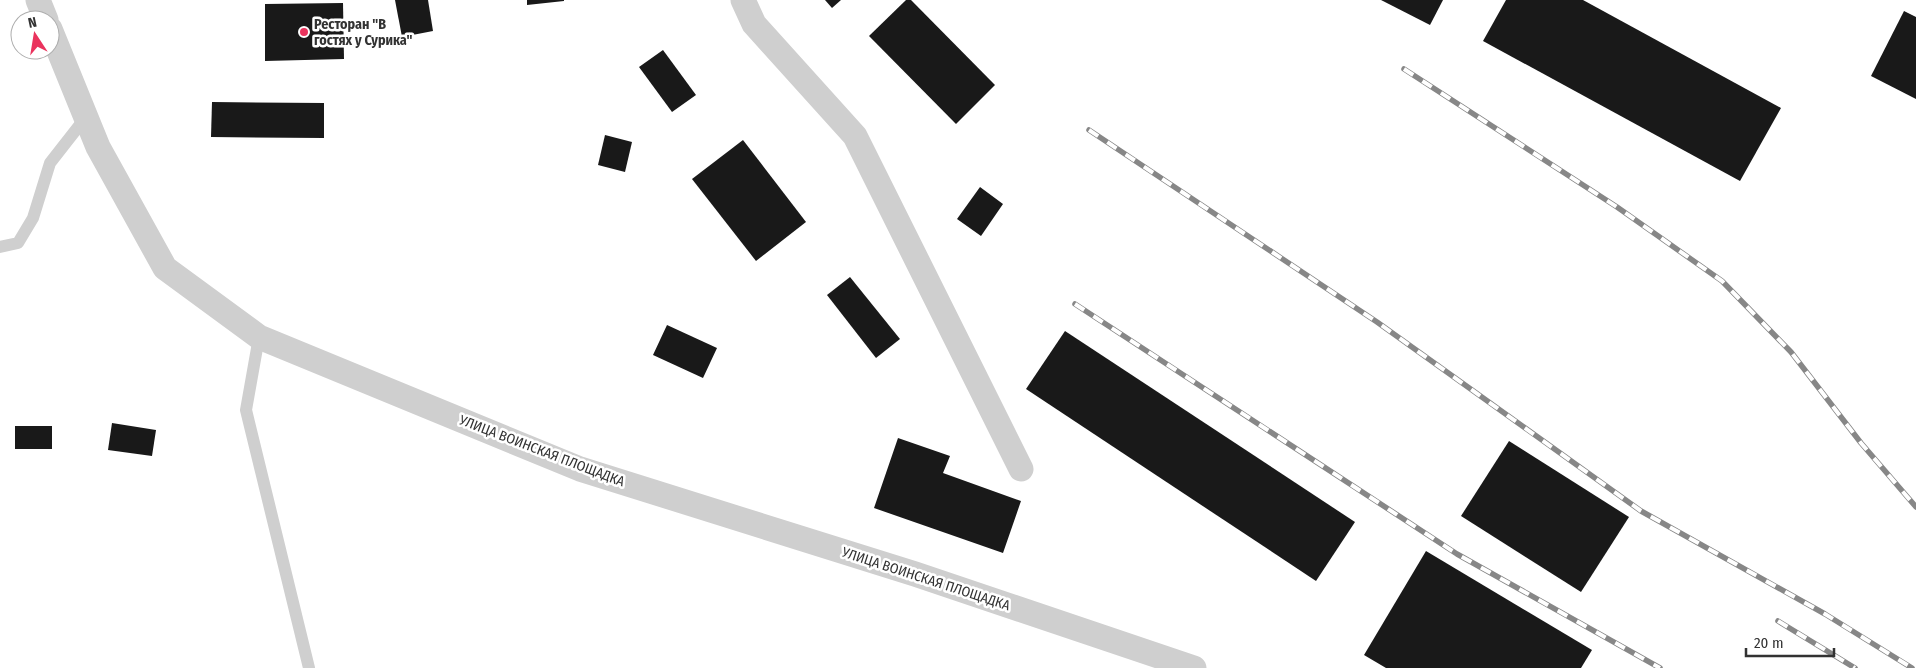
<svg xmlns="http://www.w3.org/2000/svg" width="1916" height="668" font-family="'Fira Sans Condensed',sans-serif">
<style>
.building{fill:#191919}
.lines{fill:none;stroke-linecap:round;stroke-linejoin:round}
.service{stroke:#cfcfcf;stroke-width:12}
.minor{stroke:#cfcfcf;stroke-width:25}
.rail-casing{stroke:#878787;stroke-width:5.5}
.rail{stroke:#fff;stroke-width:4;stroke-dasharray:11;stroke-linecap:butt}
.poi-dot{fill:#ea335d;stroke:#fff;stroke-width:2}
.labels{text-anchor:middle;dominant-baseline:central;stroke-width:5;stroke-linejoin:round;paint-order:stroke}
.poi-label{font-size:14px;font-weight:bold;fill:#323232;stroke:#fff;text-anchor:start}
.street-label{font-size:14px;fill:#323232;stroke:#fff}
</style>
<rect width="100%" height="100%" fill="#fff"/>
<!-- building -->
<g class="building">
<polygon points="395,0 428,0 433,31 402,37"/>
<polygon points="527,0 564,0 564,1 527,5"/>
<polygon points="825,0 841,0 832,8"/>
<polygon points="906,0 911,0 995,85 956,124 869,36"/>
<polygon points="1381,0 1443,0 1430,25"/>
<polygon points="1506,0 1583,0 1781,108 1740,181 1483,41"/>
<polygon points="343,3 344,59 265,61 265,4"/>
<polygon points="1904,11 1916,17 1916,99 1871,76"/>
<polygon points="663,50 696,95 672,112 639,67"/>
<polygon points="212,102 324,103 324,138 211,137"/>
<polygon points="605,135 632,142 625,172 598,165"/>
<polygon points="743,140 806,222 756,261 692,179"/>
<polygon points="980,187 1003,204 981,236 957,219"/>
<polygon points="850,277 900,339 876,358 827,295"/>
<polygon points="667,325 717,348 703,378 653,355"/>
<polygon points="1065,331 1355,522 1316,581 1026,389"/>
<polygon points="112,423 156,430 152,456 108,450"/>
<rect x="15" y="426" width="37" height="23"/>
<polygon points="898,438 950,456 943,473 1021,501 1003,553 874,508"/>
<polygon points="1509,441 1629,517 1581,592 1461,516"/>
<polygon points="1426,551 1592,650 1581,668 1386,668 1364,655"/>
</g>
<g class="lines">
<!-- service -->
<g class="service">
<polyline points="0,247 18,243 33,218 50,163 86,117"/>
<polyline points="259,337 246,410 309,668"/>
</g>
<!-- minor -->
<g class="minor">
<polyline points="38,0 46,20"/>
<polyline points="743,0 754,24 855,136 1021,469"/>
<polyline points="50,29 98,147 165,268 259,337 580,469 915,574 1194,668"/>
</g>
<!-- rail casing -->
<g class="rail-casing">
<g id="rail">
<polyline points="1404,69 1617,207 1722,281 1791,352 1861,443 1916,507"/>
<polyline points="1089,130 1377,322 1641,511 1825,614 1912,668"/>
<polyline points="1075,304 1457,554 1660,668"/>
<polyline points="1778,621 1855,668"/>
</g>
</g>
<!-- rail -->
<use href="#rail" class="rail"/>
</g>
<!-- markers -->
<circle class="poi-dot" cx="304" cy="32" r="5"/>
<g class="labels">
<!-- poi labels -->
<g class="poi-label">
<text x="314" y="24">Ресторан "В<tspan x="314" dy="16">гостях у Сурика"</tspan></text>
</g>
<!-- street labels -->
<g class="street-label">
<text transform="translate(542 451) rotate(21)">УЛИЦА ВОИНСКАЯ ПЛОЩАДКА</text>
<text transform="translate(926 579) rotate(18)">УЛИЦА ВОИНСКАЯ ПЛОЩАДКА</text>
</g>
</g>
<!-- north arrow -->
<g transform="translate(35 35) rotate(348)"><circle r="24" fill="#ffffff" stroke="#adadad"/>
<path d="M0-4L9 19L0 12L-9 19Z" fill="#ea335d"/>
<text y="-8" font-size="14" font-weight="bold" text-anchor="middle" fill="#323232">N</text>
</g>
<!-- scale -->
<path d="M1746 648v8h88v-8" fill="none" stroke="#323232" stroke-width="2.5"/>
<text x="1754" y="648" font-size="15" fill="#323232" stroke="#ffffff" stroke-width="4" paint-order="stroke">20 m</text>
</svg>
